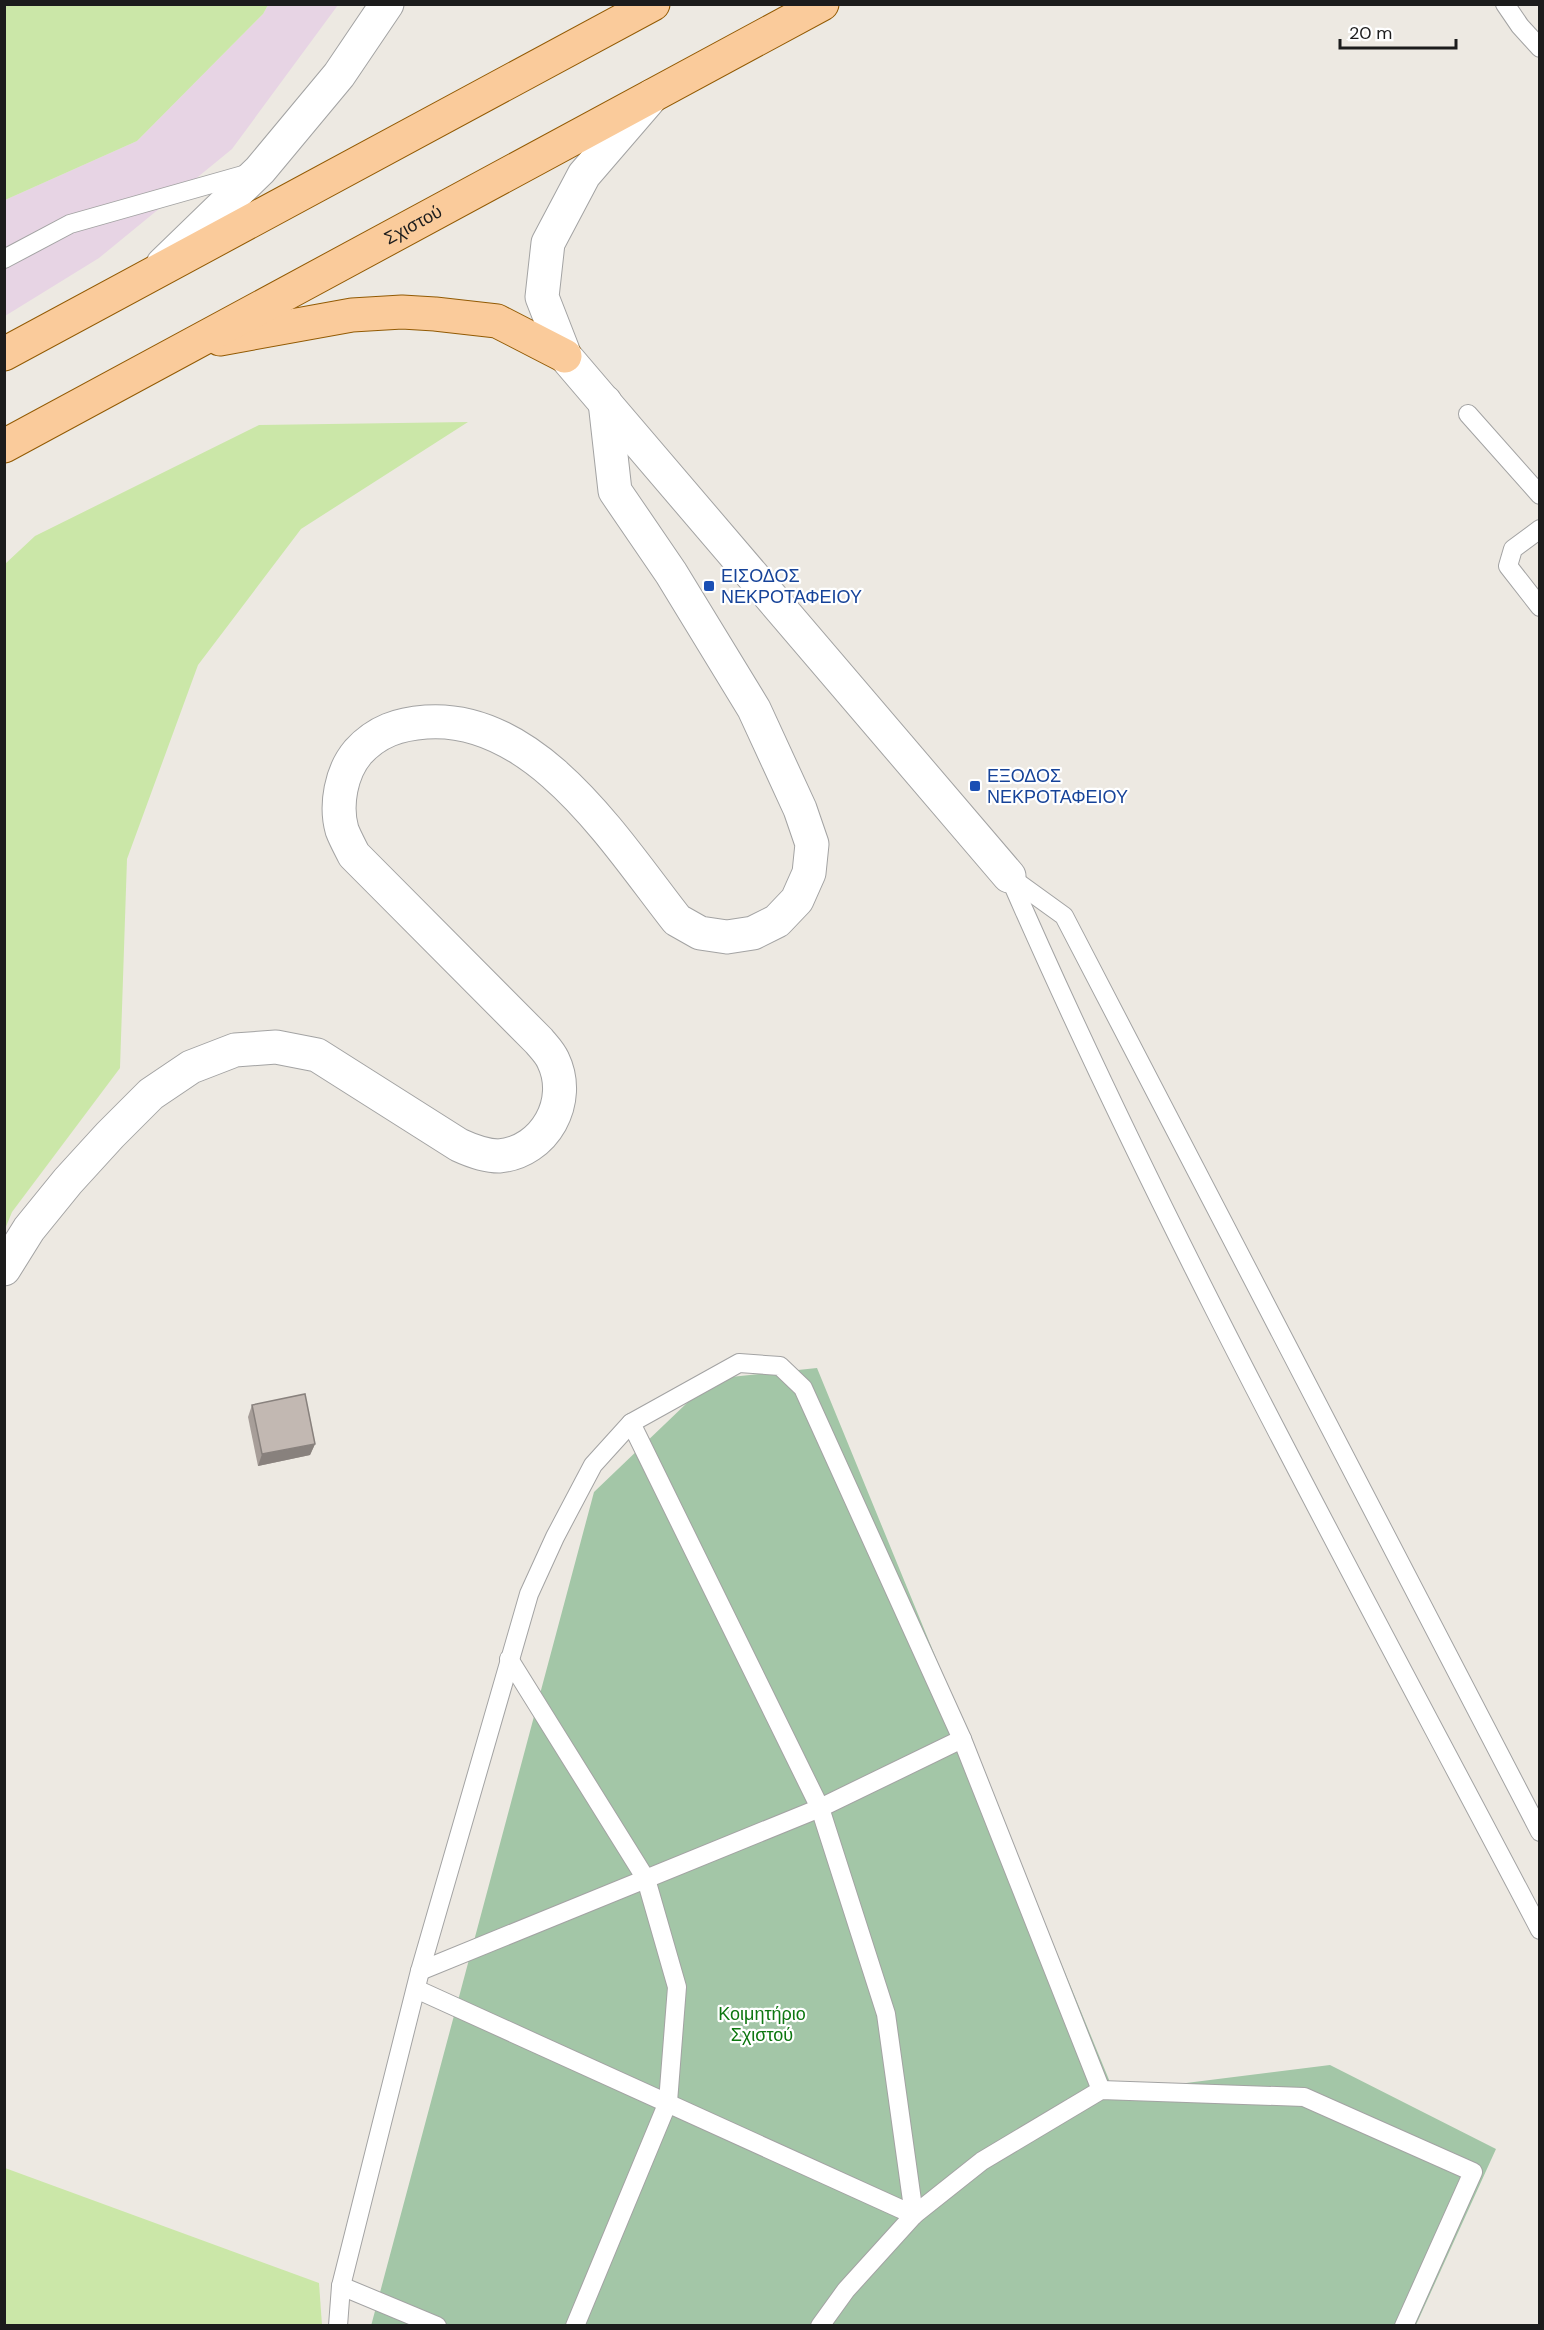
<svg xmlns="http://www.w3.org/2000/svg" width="1544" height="2330" font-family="'DM Sans',sans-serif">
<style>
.industrial{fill:#e7d4e4}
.grass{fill:#cbe7a8}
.cemetery{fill:#a3c6a7}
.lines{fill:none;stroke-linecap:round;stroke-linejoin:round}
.service-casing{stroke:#a3a3a3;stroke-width:20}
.minor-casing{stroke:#a3a3a3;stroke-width:35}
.primary-casing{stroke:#925a03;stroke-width:35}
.service{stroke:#fff;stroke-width:18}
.minor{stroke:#fff;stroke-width:33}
.primary{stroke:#facb9b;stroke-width:33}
.wall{fill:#a79e99}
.shaded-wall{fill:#88817d}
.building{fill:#c2b8b2;stroke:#88817d;stroke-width:1.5}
.transit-dot{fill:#1a4fb4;stroke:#fff;stroke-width:2}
.labels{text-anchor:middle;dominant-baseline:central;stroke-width:4.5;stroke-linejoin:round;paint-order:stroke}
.street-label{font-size:18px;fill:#1c1c1c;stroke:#fff}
.transit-label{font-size:18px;fill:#164399;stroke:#fff;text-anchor:start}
.park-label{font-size:18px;fill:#0d7710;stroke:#fff}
</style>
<rect width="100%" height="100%" fill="#ede9e2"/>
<!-- industrial -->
<polygon class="industrial" points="268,5 338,5 232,149 99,258 5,316 5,200 137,141 263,14"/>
<!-- grass -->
<g class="grass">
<polygon points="4,5 5,4 268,5 263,14 137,141 5,200"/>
<polygon points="468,422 301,529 198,665 127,859 120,1068 12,1212 5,1229 5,564 35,536 259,425"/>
<polygon points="5,2168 319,2283 322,2325 5,2325"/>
</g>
<!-- cemetery -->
<polygon class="cemetery" points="817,1368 1114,2092 1330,2065 1496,2149 1416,2325 371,2326 594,1492 712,1379"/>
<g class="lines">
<!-- service casing -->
<g class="service-casing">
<g id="service">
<polyline points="1505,4 1520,26 1540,48"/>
<polyline points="4,259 70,224 250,173"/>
<polyline points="1468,414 1540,495"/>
<polyline points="1540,529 1513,549 1508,566 1540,607"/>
<path d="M1009,876C1166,1237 1357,1582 1540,1930"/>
<polyline points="1010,877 1064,916 1540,1832"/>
<polyline points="631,1423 820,1808 886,2014 914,2215"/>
<polyline points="509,1659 646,1879 677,1987 668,2102 575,2326"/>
<polyline points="420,1971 820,1808 962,1739"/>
<polyline points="416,1989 914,2215"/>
<polyline points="341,2286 437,2326"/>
<polyline points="338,2326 341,2286 420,1971 529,1594 555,1537 593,1465 631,1423 739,1363 780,1366 803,1388 962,1739 1101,2090"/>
<polyline points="820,2326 846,2290 914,2215 982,2161 1101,2090 1304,2097 1473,2172 1404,2326"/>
</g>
</g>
<!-- minor casing -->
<g class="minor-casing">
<g id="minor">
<polyline points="652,96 584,175 548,243 542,297 565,356 1009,876"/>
<polyline points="163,264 260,170 339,75 387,4"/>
<path d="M4,1269L29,1229L68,1181L110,1135L151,1094L191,1067L235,1050L276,1047L317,1055L459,1145C472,1151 485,1156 499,1156C545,1152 573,1101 553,1060C550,1053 544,1047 539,1041L354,855C350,847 345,838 342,830C335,805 341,772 358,752C377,731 399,724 426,722C537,714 617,844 677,920L700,933L727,937L753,933L777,921L797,900L809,873L812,844L800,809L754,709L671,573L615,491L605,402"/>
</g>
</g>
<!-- primary casing -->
<g class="primary-casing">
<g id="primary">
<polyline points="220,339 352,315 402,312 435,314 497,321 565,356"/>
<polyline points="4,354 653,4"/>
<path id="s1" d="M4,446L822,4"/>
</g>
</g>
<!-- service -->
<use href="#service" class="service"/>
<!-- minor -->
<use href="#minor" class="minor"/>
<!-- primary -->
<use href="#primary" class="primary"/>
</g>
<!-- wall -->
<polygon class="wall" points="252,1405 315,1444 310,1455 258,1466 248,1417"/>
<!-- shaded-wall -->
<polygon class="shaded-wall" points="315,1444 310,1455 258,1466 262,1454"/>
<!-- building -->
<polygon class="building" points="305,1394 315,1444 262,1454 252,1405"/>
<!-- markers -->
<g class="transit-dot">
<rect x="703" y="580" width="12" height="12" rx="3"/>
<rect x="969" y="780" width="12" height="12" rx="3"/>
</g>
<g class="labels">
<!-- street labels -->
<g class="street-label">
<text stroke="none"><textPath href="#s1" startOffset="465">Σχιστού</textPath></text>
</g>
<!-- transit labels -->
<g class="transit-label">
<text x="721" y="576">ΕΙΣΟΔΟΣ<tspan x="721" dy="21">ΝΕΚΡΟΤΑΦΕΙΟΥ</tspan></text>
<text x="987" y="776">ΕΞΟΔΟΣ<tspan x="987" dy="21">ΝΕΚΡΟΤΑΦΕΙΟΥ</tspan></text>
</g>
<!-- park labels -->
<g class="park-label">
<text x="762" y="2014">Κοιμητήριο<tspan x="762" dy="21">Σχιστού</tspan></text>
</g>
</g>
<!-- border -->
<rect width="1544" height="2330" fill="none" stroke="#1c1c1c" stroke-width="12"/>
<!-- scale -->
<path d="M1340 39v9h116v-9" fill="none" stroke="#1c1c1c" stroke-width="3"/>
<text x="1349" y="39" font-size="18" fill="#1c1c1c" stroke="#ffffff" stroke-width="4.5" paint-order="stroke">20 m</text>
</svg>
